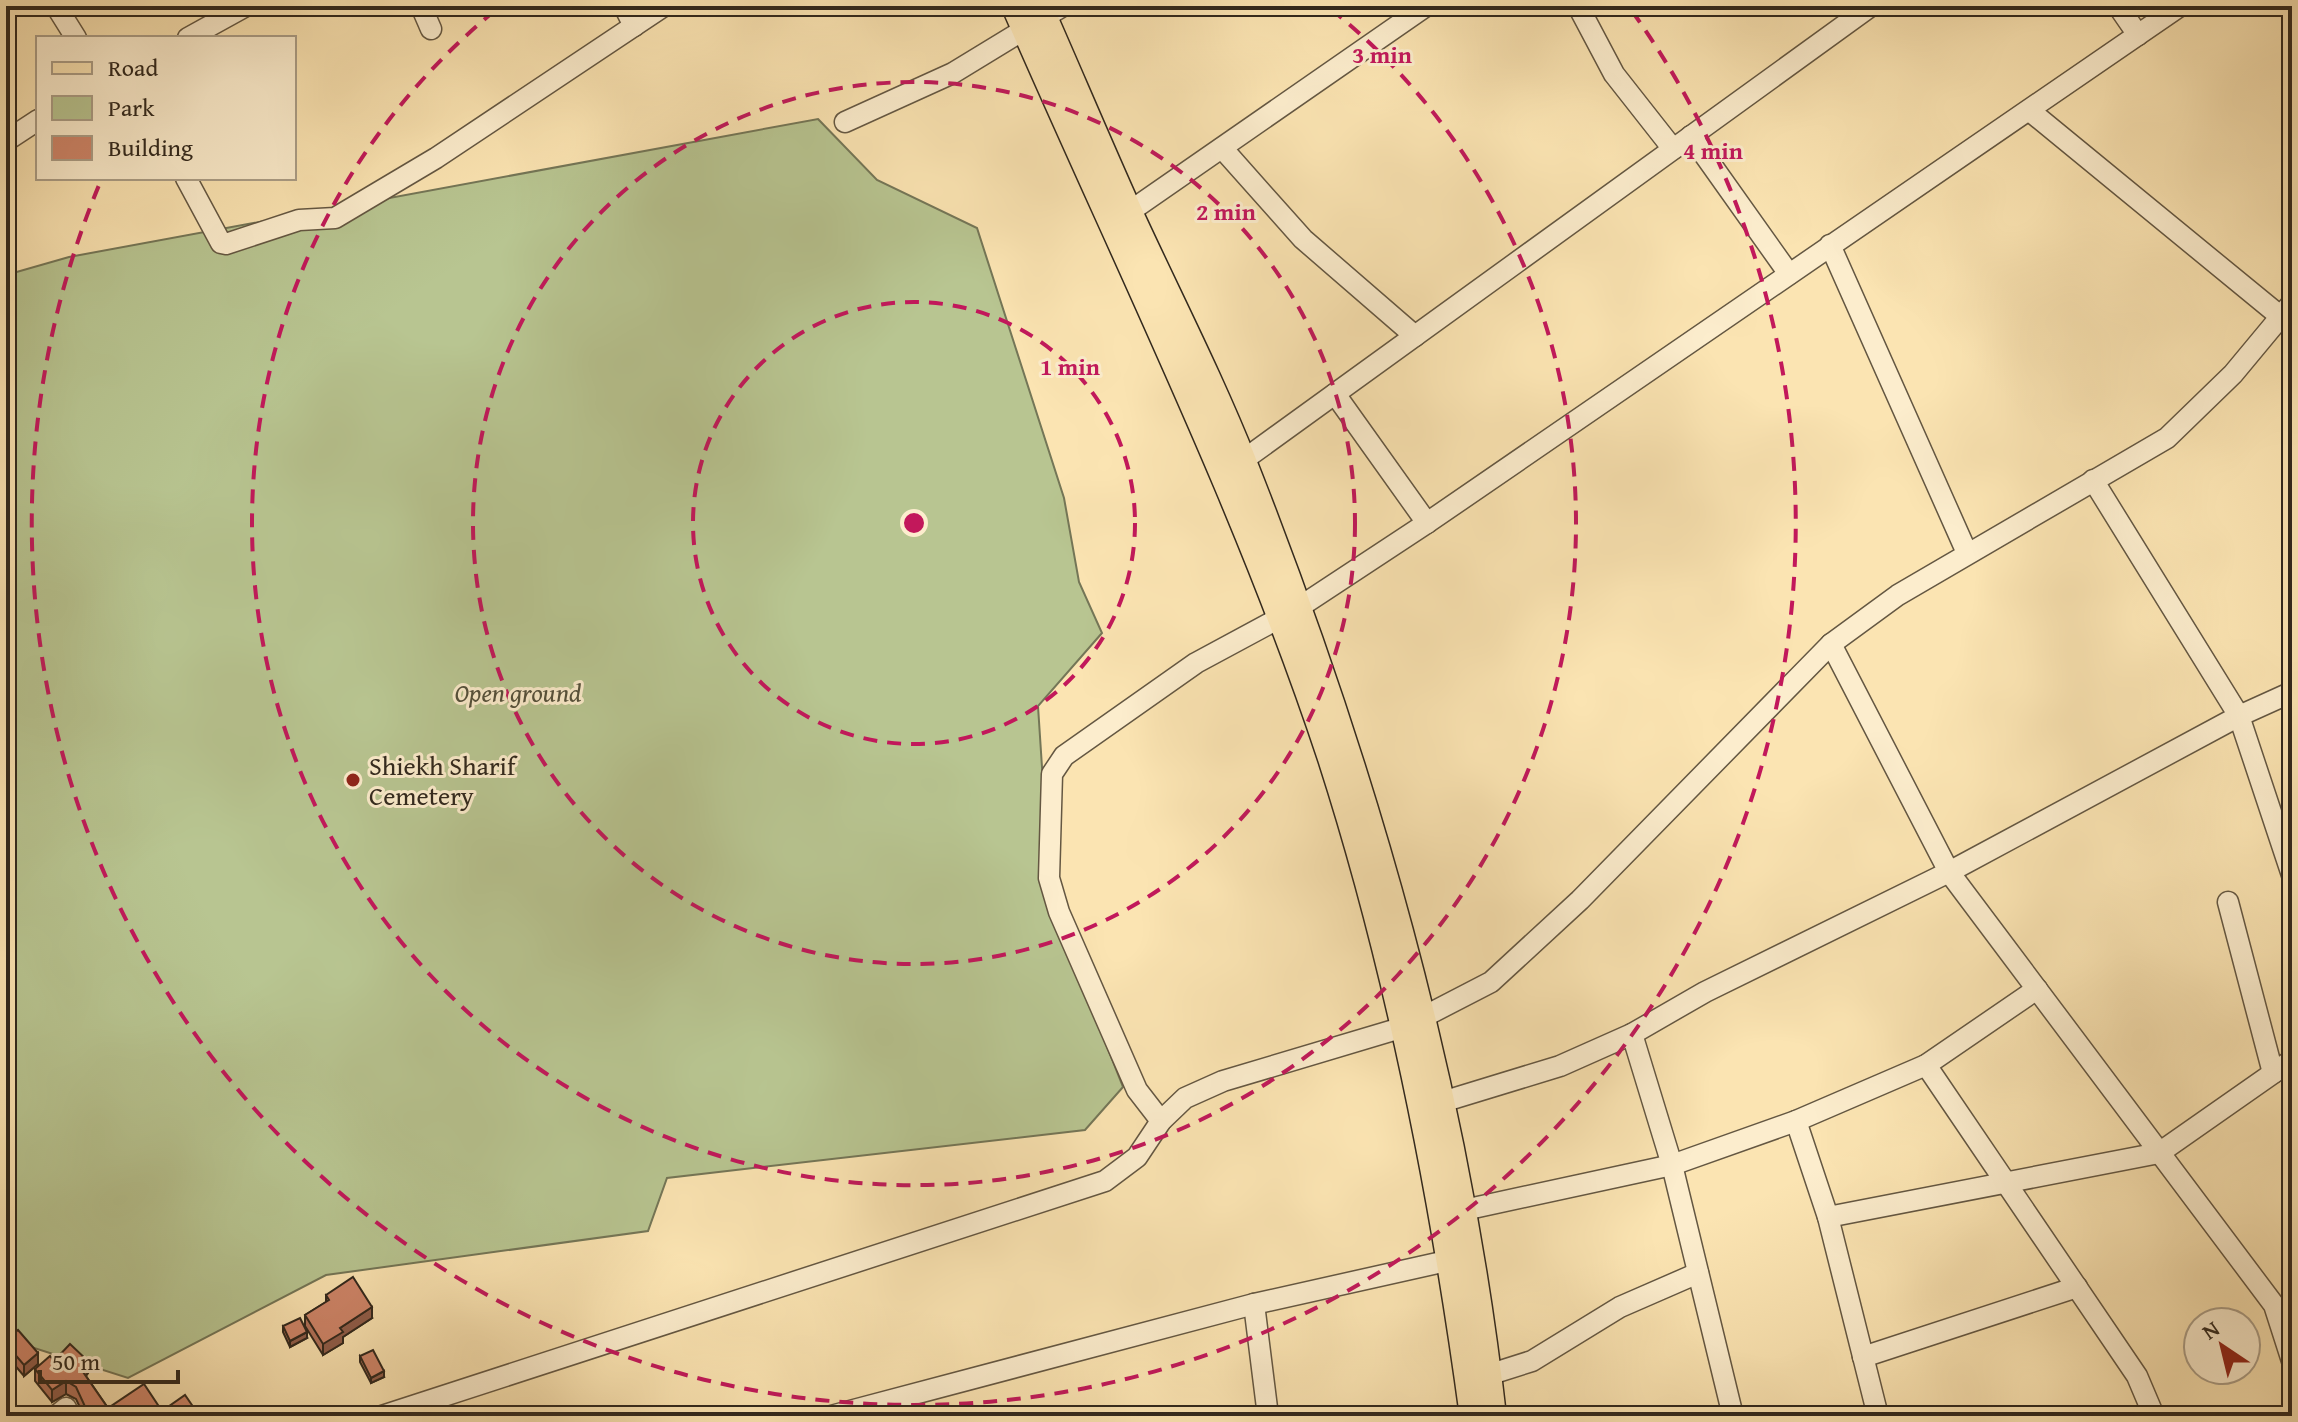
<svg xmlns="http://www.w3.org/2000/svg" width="2298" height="1422" font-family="'Gentium Book Plus',serif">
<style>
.green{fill:#b8c591;stroke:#747657;stroke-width:2}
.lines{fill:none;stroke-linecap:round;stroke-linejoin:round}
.minor-casing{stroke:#645742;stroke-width:23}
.major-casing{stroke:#31281d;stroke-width:29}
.minor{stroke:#fcedcd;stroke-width:20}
.major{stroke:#fbe4b2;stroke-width:26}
.wall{fill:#b1725a;stroke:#31281d;stroke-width:2}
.shaded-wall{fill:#905d4a;stroke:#31281d;stroke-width:2}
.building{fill:#ce8569;stroke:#31281d;stroke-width:2}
.ring{fill:none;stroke:#c2185b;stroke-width:4;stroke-dasharray:14 10}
.poi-dot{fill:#8f2418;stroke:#fcedcd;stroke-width:3}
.labels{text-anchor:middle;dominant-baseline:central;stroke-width:6;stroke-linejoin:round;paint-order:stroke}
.park-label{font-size:26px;font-style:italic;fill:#534f3a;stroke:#fcedcd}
.poi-label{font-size:26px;fill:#31281d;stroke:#fcedcd;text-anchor:start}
.centre{fill:#c2185b;stroke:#fcedcd;stroke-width:4}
.ring-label{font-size:24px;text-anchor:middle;font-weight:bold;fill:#c2185b;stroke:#fcedcd;stroke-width:6;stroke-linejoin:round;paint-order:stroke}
</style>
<rect width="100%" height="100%" fill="#fbe4b2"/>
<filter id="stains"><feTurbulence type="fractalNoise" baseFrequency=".0025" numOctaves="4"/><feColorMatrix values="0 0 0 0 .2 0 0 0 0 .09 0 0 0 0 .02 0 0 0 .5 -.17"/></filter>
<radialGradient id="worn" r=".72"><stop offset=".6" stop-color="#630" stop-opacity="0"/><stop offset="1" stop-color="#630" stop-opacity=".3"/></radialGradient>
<!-- green -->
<polygon class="green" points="818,119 877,180 977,228 1064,498 1079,582 1102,633 1038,706 1051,905 1123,1087 1085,1130 667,1178 648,1231 326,1275 128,1378 6,1339 6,275 69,257"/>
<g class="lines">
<!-- minor casing -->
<g class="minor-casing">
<g id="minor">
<polyline points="56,6 76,38"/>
<polyline points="421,6 431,29"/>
<polyline points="624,6 634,26"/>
<polyline points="1578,6 1614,74 1673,149"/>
<polyline points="2118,6 2138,35"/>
<polyline points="188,38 246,6"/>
<polyline points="2030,111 2280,316"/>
<polyline points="845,122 953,73 1063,6"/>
<polyline points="1691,136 1789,274"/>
<polyline points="6,141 38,120"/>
<polyline points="1222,148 1303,239 1415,336"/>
<polyline points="186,178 221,243 226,244 299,220 335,218 436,158 664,6"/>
<polyline points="1129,212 1426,6"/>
<polyline points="1830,245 1967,553"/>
<polyline points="1335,394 1427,523"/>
<polyline points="1242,461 1871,6"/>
<polyline points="2093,480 2239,716 2292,875"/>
<polyline points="1831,644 1949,872 2274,1305 2292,1361"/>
<polyline points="2228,902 2273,1073"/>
<polyline points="1632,1034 1672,1165 1733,1416"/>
<polyline points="1926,1065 2137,1376 2154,1416"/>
<polyline points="1429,1106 1560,1066 1632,1034 1705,992 1949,872 2239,716 2292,692"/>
<polyline points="1161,1121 1137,1090 1059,912 1049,878 1052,774 1064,756 1196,663 1298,608 1427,523 2180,6"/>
<polyline points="1796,1121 1828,1217 1878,1416"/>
<polyline points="1464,1210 1672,1165 1796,1121 1926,1065 2037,989"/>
<polyline points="1828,1217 2159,1153 2292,1060"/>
<polyline points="1254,1304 1268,1416"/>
<polyline points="1863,1357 2077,1287"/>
<polyline points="1488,1375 1532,1361 1620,1307 1698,1273"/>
<polyline points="56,1416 66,1408"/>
<polyline points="382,1416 1105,1181 1137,1157 1161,1121 1185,1098 1223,1081 1404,1027 1491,982 1580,900 1831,644 1898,595 2167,438 2233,374 2292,303"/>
<polyline points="831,1416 1254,1304 1451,1260"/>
</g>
</g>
<!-- major casing -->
<g class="major-casing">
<g id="major">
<path d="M1015,6C1123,255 1246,500 1331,758C1400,972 1443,1194 1473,1416"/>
<path d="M1039,6C1069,74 1098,143 1129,212C1167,295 1210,378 1244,464C1365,771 1456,1087 1493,1416"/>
</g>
</g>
<!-- minor -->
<use href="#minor" class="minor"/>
<!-- major -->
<use href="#major" class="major"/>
</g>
<!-- wall -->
<g class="wall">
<polygon points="326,1295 372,1318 343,1337 343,1343 323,1355 305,1326 305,1315 326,1302"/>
<polygon points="283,1326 307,1338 290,1347 283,1332"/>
<polygon points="6,1340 38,1364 24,1376 6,1355"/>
<polygon points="360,1356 384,1377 371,1383 360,1362"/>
<polygon points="35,1369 88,1373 86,1376 108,1408 162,1411 194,1416 84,1416 76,1399 66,1394 52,1402 35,1381"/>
</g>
<!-- shaded-wall -->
<g class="shaded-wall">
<polygon points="372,1307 372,1318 343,1337 343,1343 323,1355 323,1344 340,1328"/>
<polygon points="307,1332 307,1338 290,1347 290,1341"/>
<polygon points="38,1353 38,1364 24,1376 24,1365"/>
<polygon points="88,1361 88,1373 81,1381 81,1369"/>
<polygon points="384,1371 384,1377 371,1383 371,1378"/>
<polygon points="66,1381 66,1394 52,1402 52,1390"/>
<polygon points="194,1408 194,1416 185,1416"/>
</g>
<!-- building -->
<g class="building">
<polygon points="353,1277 372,1307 340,1328 343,1332 323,1344 305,1315 329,1300 326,1295"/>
<polygon points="300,1318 307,1332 290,1341 283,1326"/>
<polygon points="18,1330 38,1353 24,1365 6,1344 6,1340"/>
<polygon points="70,1344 88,1361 81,1369 108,1408 144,1384 162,1411 185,1395 194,1408 185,1416 84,1416 88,1413 76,1387 66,1381 52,1390 35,1369 50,1356 54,1361"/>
<polygon points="373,1350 384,1371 371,1378 360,1356"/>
</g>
<!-- distance rings -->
<g class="ring">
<circle cx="914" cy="523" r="221"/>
<circle cx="914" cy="523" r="441"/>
<path d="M1331 9A662 662 0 1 1 497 9"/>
<path d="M1632 11A882 882 0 1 1 102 178"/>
</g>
<!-- markers -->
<circle class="poi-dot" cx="353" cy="780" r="8"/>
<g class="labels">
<!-- park labels -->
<g class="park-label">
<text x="518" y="692">Open ground</text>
</g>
<!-- poi labels -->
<g class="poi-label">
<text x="369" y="765">Shiekh Sharif<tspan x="369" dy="30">Cemetery</tspan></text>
</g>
</g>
<circle cx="914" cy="523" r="12" class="centre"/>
<g class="ring-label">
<text x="1382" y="63">3 min</text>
<text x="1713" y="159">4 min</text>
<text x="1226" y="220">2 min</text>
<text x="1070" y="375">1 min</text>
</g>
<!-- margin -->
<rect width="2298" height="1422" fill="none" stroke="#fbe4b2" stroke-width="32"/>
<rect x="8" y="8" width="2282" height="1406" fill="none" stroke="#31281d" stroke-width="4"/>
<rect x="16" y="16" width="2266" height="1390" fill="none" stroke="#31281d" stroke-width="2"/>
<!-- legend -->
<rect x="36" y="36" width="260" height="144" fill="#fcedcd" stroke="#ab9e87" stroke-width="2"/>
<rect x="52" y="62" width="40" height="12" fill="#fbe4b2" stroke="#ab9e87" stroke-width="2"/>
<text x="108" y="76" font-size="24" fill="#31281d">Road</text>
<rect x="52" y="96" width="40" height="24" fill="#b8c591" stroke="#ab9e87" stroke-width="2"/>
<text x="108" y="116" font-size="24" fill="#31281d">Park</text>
<rect x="52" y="136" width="40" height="24" fill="#ce8569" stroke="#ab9e87" stroke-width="2"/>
<text x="108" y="156" font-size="24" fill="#31281d">Building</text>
<!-- north arrow -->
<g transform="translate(2222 1346) rotate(325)"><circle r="38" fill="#fcedcd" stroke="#ab9e87" stroke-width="2"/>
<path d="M0-6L14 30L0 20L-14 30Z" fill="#8f2418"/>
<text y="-12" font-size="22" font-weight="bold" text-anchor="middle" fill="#31281d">N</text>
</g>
<!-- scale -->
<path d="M40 1370v12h138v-12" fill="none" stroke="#31281d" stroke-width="4"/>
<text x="52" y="1370" font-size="24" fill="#31281d" stroke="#fcedcd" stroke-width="6" paint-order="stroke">50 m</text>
<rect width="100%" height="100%" filter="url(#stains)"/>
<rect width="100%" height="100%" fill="url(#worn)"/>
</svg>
